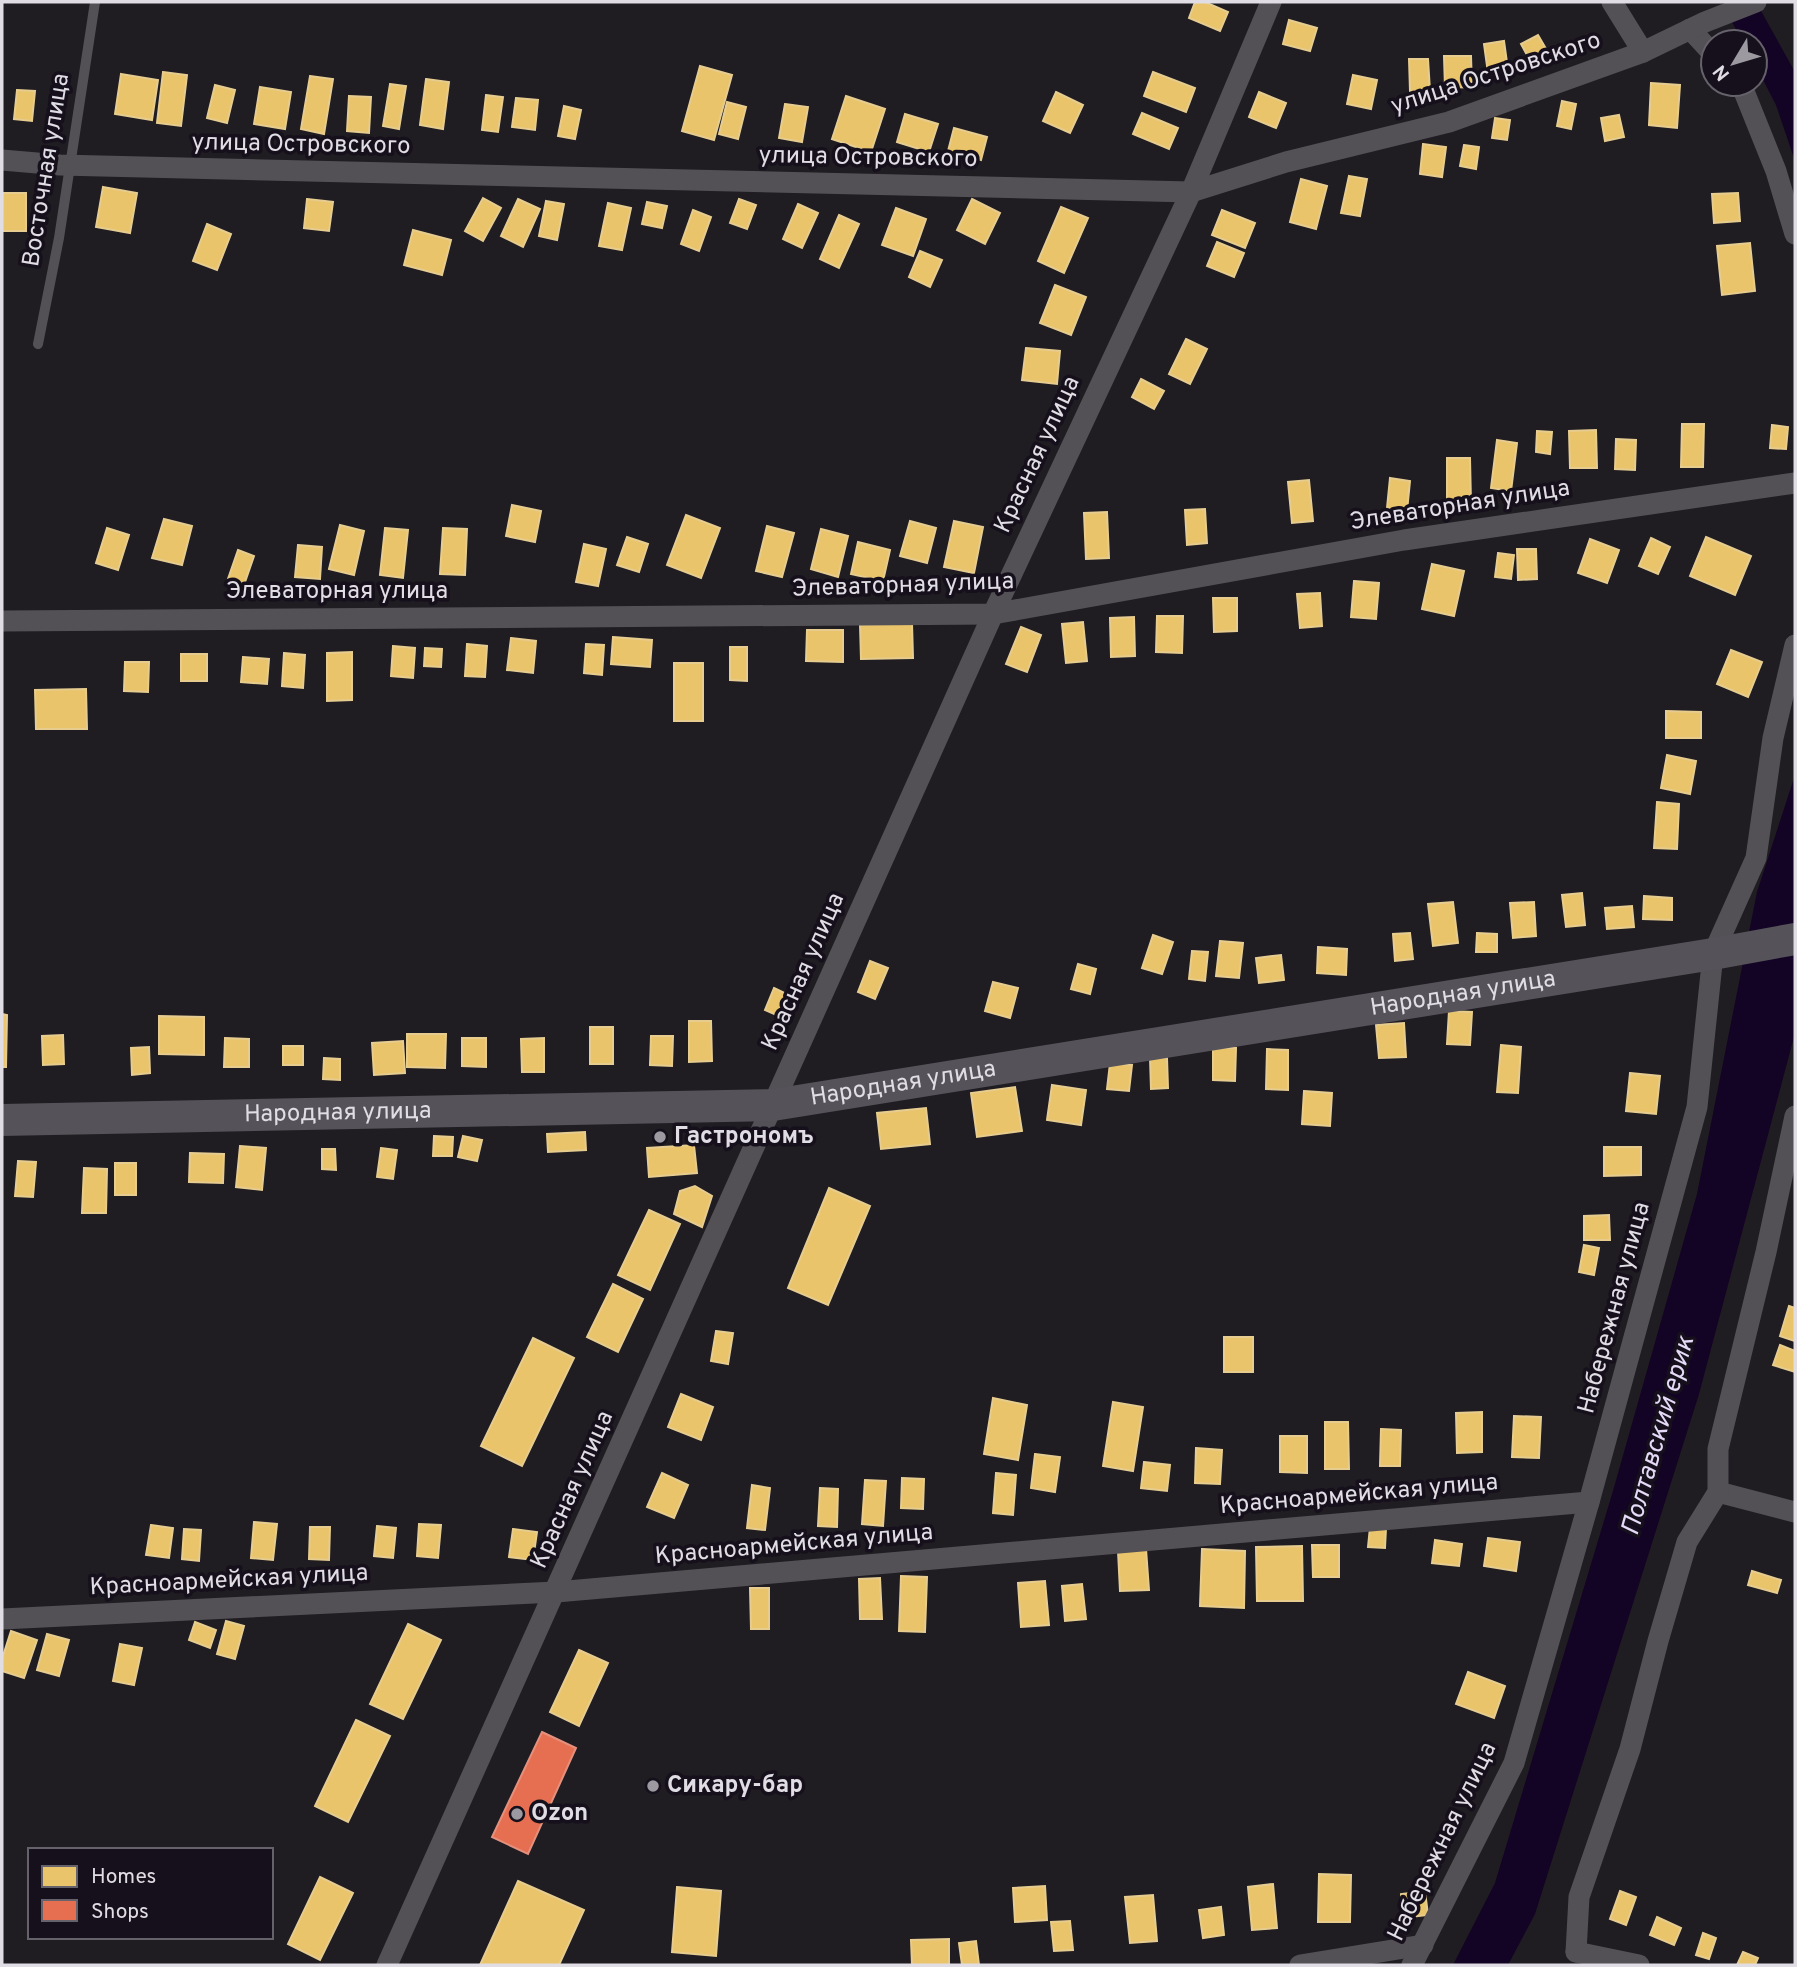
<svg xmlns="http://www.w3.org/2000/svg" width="1797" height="1967" font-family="Overpass,sans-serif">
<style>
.water{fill:#130325}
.homes{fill:#e9c46a;stroke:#e6cc8f;stroke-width:2}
.shops{fill:#e76f51;stroke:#e5907d;stroke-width:2}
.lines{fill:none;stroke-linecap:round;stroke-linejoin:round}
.service{stroke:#535156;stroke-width:10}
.minor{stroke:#535156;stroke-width:21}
.secondary{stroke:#555259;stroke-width:32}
.poi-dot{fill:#9c99a1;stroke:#15101b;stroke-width:2.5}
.labels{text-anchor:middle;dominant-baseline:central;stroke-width:7;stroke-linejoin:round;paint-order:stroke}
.street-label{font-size:24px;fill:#e0dde5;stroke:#15101b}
.poi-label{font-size:24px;font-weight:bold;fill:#e0dde5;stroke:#15101b;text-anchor:start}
.water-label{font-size:26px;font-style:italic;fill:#e5daf7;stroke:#15101b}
</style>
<rect width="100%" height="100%" fill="#1f1c22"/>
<!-- water -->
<g class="water">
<polygon points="1721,2 1756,2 1795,72 1795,161 1776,105 1755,64 1755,42 1743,42"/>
<polygon points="1795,775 1795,1033 1699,1394 1535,1914 1508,1965 1453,1965 1495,1883 1613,1491 1697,1194 1757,892"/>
</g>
<!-- homes -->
<g class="homes">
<polygon points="1195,2 1205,2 1228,12 1220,31 1189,18"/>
<polygon points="1289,20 1317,28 1310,51 1283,44"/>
<polygon points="1538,35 1549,54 1532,64 1521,44"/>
<polygon points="1504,41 1508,70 1488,73 1484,44"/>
<polygon points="1444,56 1471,56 1472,87 1445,88"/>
<polygon points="1409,59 1428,59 1430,91 1410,91"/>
<polygon points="700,66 732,75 714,140 682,131"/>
<polygon points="163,72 187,75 181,126 157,123"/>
<polygon points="1153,72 1195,88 1186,112 1144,96"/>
<polygon points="121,74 158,80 152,120 115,114"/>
<polygon points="1353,75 1377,80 1371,109 1347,104"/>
<polygon points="310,76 333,79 324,134 301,129"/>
<polygon points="426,79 449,82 443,129 420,125"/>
<polygon points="1651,83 1680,85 1677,128 1649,125"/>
<polygon points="390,84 406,86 399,129 383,126"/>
<polygon points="215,85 235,90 227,123 207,118"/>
<polygon points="260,87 291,92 285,129 254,124"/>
<polygon points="17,90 35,91 32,121 14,119"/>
<polygon points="1056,92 1083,105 1070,133 1043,121"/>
<polygon points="1259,92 1286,103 1276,128 1249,117"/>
<polygon points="486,95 503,97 498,132 482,130"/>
<polygon points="349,96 371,97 369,133 347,131"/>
<polygon points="846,96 885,109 871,152 832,139"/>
<polygon points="516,98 538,100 535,130 512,127"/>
<polygon points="1562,101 1576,104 1571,129 1557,126"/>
<polygon points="727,102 746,107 738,139 719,134"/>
<polygon points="785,104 808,107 802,142 779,138"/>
<polygon points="564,106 581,110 575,139 558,136"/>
<polygon points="1142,113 1178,128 1169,149 1133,134"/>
<polygon points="905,114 938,124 929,152 897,142"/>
<polygon points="1619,115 1624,137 1605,141 1601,118"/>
<polygon points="1495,118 1510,120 1507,140 1492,138"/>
<polygon points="954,128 987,137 981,160 948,151"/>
<polygon points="1423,144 1446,147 1442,177 1420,174"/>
<polygon points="1464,145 1479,147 1476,169 1460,166"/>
<polygon points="1349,176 1367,179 1360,216 1341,213"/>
<polygon points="1301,179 1327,186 1316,229 1290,222"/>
<polygon points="103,187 137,193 130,233 96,227"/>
<polygon points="3,193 26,193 26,231 2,231"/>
<polygon points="1738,193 1740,221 1714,223 1712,194"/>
<polygon points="483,198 501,208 483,241 465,231"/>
<polygon points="307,199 333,202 329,231 304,228"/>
<polygon points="518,199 540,209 523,247 501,236"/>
<polygon points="739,199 756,205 747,229 730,223"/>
<polygon points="972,199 1000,213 985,244 957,230"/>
<polygon points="546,201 564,204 557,240 539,236"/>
<polygon points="647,202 667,206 662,228 642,224"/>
<polygon points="608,203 631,208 622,250 599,246"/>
<polygon points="798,204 818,213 802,248 783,239"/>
<polygon points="1061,207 1088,218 1064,273 1038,261"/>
<polygon points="896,208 926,219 913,256 882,245"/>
<polygon points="693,210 711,217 699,251 681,244"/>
<polygon points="1222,210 1255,223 1245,248 1212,235"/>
<polygon points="839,215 859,224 839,268 820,259"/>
<polygon points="207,224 231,234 217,270 193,261"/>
<polygon points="413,230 451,240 442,275 404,265"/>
<polygon points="1217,242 1244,253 1234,277 1207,266"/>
<polygon points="1750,243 1755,291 1722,295 1717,246"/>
<polygon points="920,251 942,260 930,287 909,277"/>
<polygon points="1055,285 1086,297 1071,335 1040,323"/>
<polygon points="1186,339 1207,349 1190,384 1169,374"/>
<polygon points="1026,348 1060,351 1057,384 1022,380"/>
<polygon points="1141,379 1164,391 1154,409 1132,397"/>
<polygon points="1682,424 1704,424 1703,467 1681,467"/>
<polygon points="1772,425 1788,427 1786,449 1770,448"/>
<polygon points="1596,430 1597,468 1570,468 1569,431"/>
<polygon points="1537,431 1552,432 1550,454 1536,452"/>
<polygon points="1616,439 1636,440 1635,470 1615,469"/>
<polygon points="1497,440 1517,443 1511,491 1491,488"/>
<polygon points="1447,458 1470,458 1471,503 1447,503"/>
<polygon points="1390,478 1410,481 1407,511 1387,508"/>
<polygon points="1309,480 1313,521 1292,523 1288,482"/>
<polygon points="512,505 541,511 535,542 506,536"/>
<polygon points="1205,509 1207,543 1187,545 1185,510"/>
<polygon points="1107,512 1109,558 1086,559 1084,513"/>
<polygon points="686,515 720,528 701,578 667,565"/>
<polygon points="164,519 192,526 182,565 152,558"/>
<polygon points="910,521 936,528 927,563 900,556"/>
<polygon points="954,521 983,527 974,573 944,567"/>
<polygon points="340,525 364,531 354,575 329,569"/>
<polygon points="767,526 794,533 782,577 756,571"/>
<polygon points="107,528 129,535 118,570 96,563"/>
<polygon points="385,528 408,530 403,578 380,575"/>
<polygon points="443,528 467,529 465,575 440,574"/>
<polygon points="821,529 848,536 838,577 811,569"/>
<polygon points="627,537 648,544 639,572 617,565"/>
<polygon points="1706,537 1751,556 1735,595 1690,576"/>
<polygon points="1651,538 1670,547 1658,574 1639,566"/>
<polygon points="1590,539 1619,550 1607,583 1578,573"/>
<polygon points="858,542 890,550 883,581 851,574"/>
<polygon points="584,544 606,549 598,586 576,582"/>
<polygon points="298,545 322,547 320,579 295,577"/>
<polygon points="1517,549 1536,549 1537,579 1518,580"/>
<polygon points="238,550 254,556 244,585 228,579"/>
<polygon points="1498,553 1514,555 1511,579 1495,577"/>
<polygon points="1432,564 1464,571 1454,616 1422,609"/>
<polygon points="1354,581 1379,583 1376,619 1351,617"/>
<polygon points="1320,593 1322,626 1300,628 1297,594"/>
<polygon points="1213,598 1237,598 1237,631 1214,632"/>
<polygon points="1157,616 1183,616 1182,653 1156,652"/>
<polygon points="1134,617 1135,656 1111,657 1110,618"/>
<polygon points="1083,622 1087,661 1066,663 1062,624"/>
<polygon points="912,623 913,658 861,659 860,625"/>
<polygon points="1021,627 1041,635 1027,672 1006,664"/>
<polygon points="807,630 843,630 843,662 806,661"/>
<polygon points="613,637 652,640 650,667 611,664"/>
<polygon points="511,638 536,641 533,673 507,670"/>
<polygon points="467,644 487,646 485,677 465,676"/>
<polygon points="586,644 604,645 602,675 584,673"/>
<polygon points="393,646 415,648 413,678 391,676"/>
<polygon points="730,647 747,647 747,681 730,680"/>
<polygon points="425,648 442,649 441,667 424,666"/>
<polygon points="1731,650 1762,662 1748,697 1717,684"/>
<polygon points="352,652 352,700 327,701 327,653"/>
<polygon points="284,653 305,655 303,688 282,686"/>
<rect x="181" y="654" width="26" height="27"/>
<polygon points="243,657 269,659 267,684 241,682"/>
<polygon points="125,662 149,662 148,692 124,691"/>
<rect x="674" y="663" width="29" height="58"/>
<polygon points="86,689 87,729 36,729 35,690"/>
<polygon points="1666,711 1701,712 1701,738 1666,738"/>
<polygon points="1667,755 1696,761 1690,794 1661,788"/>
<polygon points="1657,802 1679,804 1677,849 1654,848"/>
<polygon points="1582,893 1585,925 1566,927 1562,895"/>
<polygon points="1644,896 1672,898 1672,920 1643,919"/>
<polygon points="1453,902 1458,943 1433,946 1428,904"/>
<polygon points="1534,902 1536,936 1513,938 1510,903"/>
<polygon points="1632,906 1634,927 1607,929 1605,908"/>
<polygon points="1410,933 1413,959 1395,961 1393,934"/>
<polygon points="1477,933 1497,934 1497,952 1476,952"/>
<polygon points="1153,935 1173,942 1162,974 1142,968"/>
<polygon points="1220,941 1243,943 1239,978 1216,976"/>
<polygon points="1318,947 1347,949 1346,975 1317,973"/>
<polygon points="1192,951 1208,952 1205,981 1189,979"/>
<polygon points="1281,955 1284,980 1259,983 1256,958"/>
<polygon points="870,961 888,968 875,999 858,992"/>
<polygon points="1078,964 1096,969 1090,994 1071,989"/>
<polygon points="993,982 1018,988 1010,1018 985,1011"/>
<polygon points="774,988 797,999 788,1020 765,1010"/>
<polygon points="1449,1011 1472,1012 1470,1045 1447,1044"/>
<polygon points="2,1014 7,1015 6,1067 2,1067"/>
<polygon points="159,1016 204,1017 204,1055 159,1054"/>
<polygon points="689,1021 711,1021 712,1061 689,1062"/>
<polygon points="1404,1023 1406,1057 1379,1058 1376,1025"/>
<rect x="590" y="1027" width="23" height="37"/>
<polygon points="407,1034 446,1034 445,1068 407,1067"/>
<polygon points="63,1035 64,1064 43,1065 42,1036"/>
<polygon points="651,1036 673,1036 672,1066 650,1065"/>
<polygon points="225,1038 249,1039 249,1067 224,1067"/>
<polygon points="462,1038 486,1038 486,1067 462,1066"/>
<polygon points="544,1038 544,1072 522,1072 521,1039"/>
<polygon points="403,1041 405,1073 374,1075 372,1043"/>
<polygon points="1501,1045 1521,1047 1518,1093 1497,1092"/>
<rect x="283" y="1046" width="20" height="19"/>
<polygon points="149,1047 150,1073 132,1075 131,1048"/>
<polygon points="1213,1048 1236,1048 1235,1081 1213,1080"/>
<polygon points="1267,1049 1288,1050 1288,1090 1266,1089"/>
<polygon points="324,1058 340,1059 340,1080 323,1079"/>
<polygon points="1150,1058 1167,1058 1168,1088 1151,1089"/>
<polygon points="1110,1063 1132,1065 1129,1091 1107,1089"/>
<polygon points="1630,1073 1660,1076 1656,1114 1626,1111"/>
<polygon points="1052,1085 1086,1090 1081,1125 1047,1120"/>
<polygon points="1015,1087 1022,1131 977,1137 971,1093"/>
<polygon points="1304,1091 1332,1093 1330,1126 1302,1124"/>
<polygon points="926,1108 930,1144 881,1149 877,1113"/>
<polygon points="585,1132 586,1150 548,1152 547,1134"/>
<polygon points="434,1136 453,1137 452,1156 433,1156"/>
<polygon points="463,1136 482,1140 477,1161 458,1157"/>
<polygon points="694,1145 697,1173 649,1177 647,1148"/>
<polygon points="240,1146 266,1148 262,1190 236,1187"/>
<polygon points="1604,1147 1641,1147 1641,1175 1604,1176"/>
<polygon points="381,1148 397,1150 393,1179 377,1177"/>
<polygon points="322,1149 335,1149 336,1170 322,1169"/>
<polygon points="190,1153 224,1154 223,1183 189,1182"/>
<polygon points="18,1161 36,1162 33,1197 15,1196"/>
<rect x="115" y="1163" width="21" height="32"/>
<polygon points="84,1168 107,1169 106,1213 82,1213"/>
<polygon points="695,1186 712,1196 702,1227 674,1214 680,1191"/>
<polygon points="829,1188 870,1206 828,1305 788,1288"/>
<polygon points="649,1210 680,1224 650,1290 618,1275"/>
<polygon points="1609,1215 1610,1240 1584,1240 1584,1216"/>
<polygon points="1584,1245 1599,1248 1594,1275 1579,1272"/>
<polygon points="613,1284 643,1299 618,1352 587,1337"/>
<polygon points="1789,1306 1795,1308 1795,1341 1780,1336"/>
<polygon points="716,1331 733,1333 728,1364 711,1361"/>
<rect x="1224" y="1337" width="29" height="35"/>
<polygon points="533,1338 574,1358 522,1466 481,1446"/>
<polygon points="1780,1345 1795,1351 1795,1372 1773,1365"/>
<polygon points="681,1394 713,1407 701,1440 668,1427"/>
<polygon points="993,1398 1027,1405 1018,1460 984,1454"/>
<polygon points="1113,1402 1143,1407 1133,1471 1103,1466"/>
<polygon points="1482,1412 1482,1452 1457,1453 1456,1413"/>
<polygon points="1514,1416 1541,1417 1539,1458 1512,1457"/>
<polygon points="1325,1422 1348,1422 1349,1469 1325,1469"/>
<polygon points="1381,1429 1401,1430 1400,1466 1380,1466"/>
<polygon points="1280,1436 1307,1436 1307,1473 1280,1472"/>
<polygon points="1196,1448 1222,1450 1220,1484 1195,1483"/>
<polygon points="1035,1454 1060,1457 1055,1492 1031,1488"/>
<polygon points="1144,1462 1170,1465 1167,1491 1141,1488"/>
<polygon points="662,1473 688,1485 674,1518 647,1507"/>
<polygon points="996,1473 1016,1475 1013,1515 993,1513"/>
<polygon points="902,1478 924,1479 923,1509 901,1508"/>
<polygon points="865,1480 886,1481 883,1526 862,1524"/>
<polygon points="752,1485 770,1488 765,1530 747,1528"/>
<polygon points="820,1488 838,1489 837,1527 818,1526"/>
<polygon points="254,1522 277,1524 273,1560 251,1558"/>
<polygon points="419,1524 441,1525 438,1558 417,1556"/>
<polygon points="151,1525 173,1528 169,1558 146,1555"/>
<polygon points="377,1526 396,1528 393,1558 374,1556"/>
<polygon points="310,1527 330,1527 329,1560 309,1559"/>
<polygon points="1370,1527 1386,1528 1385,1548 1368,1547"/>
<polygon points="184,1529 201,1530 199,1561 182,1559"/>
<polygon points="513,1529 537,1532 533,1560 509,1557"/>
<polygon points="1488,1538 1520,1542 1516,1571 1484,1566"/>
<polygon points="1435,1540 1462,1544 1459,1566 1432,1563"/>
<polygon points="1312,1545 1339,1545 1339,1577 1313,1577"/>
<polygon points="1302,1546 1303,1601 1257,1601 1256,1547"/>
<polygon points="1146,1549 1149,1590 1120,1591 1118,1551"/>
<polygon points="1202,1549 1245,1551 1244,1608 1200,1606"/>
<polygon points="1752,1571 1781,1580 1777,1593 1748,1585"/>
<polygon points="901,1576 927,1577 925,1632 899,1631"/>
<polygon points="880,1578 882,1619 860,1619 859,1579"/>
<polygon points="1045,1581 1049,1625 1021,1627 1018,1583"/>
<polygon points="1082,1584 1086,1619 1065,1621 1062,1586"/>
<polygon points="750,1588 769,1588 769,1629 751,1629"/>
<polygon points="226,1621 244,1626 235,1659 217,1654"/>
<polygon points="195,1622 216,1630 210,1648 189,1640"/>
<polygon points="408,1624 441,1640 403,1719 370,1704"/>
<polygon points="11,1631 37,1640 24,1678 2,1671 2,1659"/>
<polygon points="47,1634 69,1640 59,1676 37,1670"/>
<polygon points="120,1644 142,1648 134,1685 113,1681"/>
<polygon points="579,1650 608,1663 579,1726 550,1712"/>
<polygon points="1468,1672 1505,1686 1494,1718 1456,1704"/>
<polygon points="356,1720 390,1736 348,1822 315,1806"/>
<polygon points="1319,1874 1351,1875 1350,1922 1318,1922"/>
<polygon points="320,1877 353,1893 320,1960 288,1944"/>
<polygon points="518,1881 584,1910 559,1965 480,1965"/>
<polygon points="1273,1884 1277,1928 1252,1930 1248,1887"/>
<polygon points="1045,1886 1047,1920 1015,1922 1013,1888"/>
<polygon points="677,1887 721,1891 716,1956 672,1952"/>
<polygon points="1425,1891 1428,1915 1403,1918 1401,1894"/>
<polygon points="1620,1891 1636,1897 1626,1925 1610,1919"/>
<polygon points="1153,1895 1157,1941 1130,1943 1125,1897"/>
<polygon points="1221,1907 1224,1935 1203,1938 1199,1910"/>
<polygon points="1657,1917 1681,1928 1674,1945 1650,1935"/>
<polygon points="1070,1921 1073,1950 1054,1951 1051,1922"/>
<polygon points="1703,1933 1716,1938 1709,1959 1696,1955"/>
<polygon points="949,1939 949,1965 912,1965 911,1940"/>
<polygon points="976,1941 979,1965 962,1965 959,1943"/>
<polygon points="1743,1952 1758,1958 1755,1965 1737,1965"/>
</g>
<!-- shops -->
<polygon class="shops" points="542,1732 576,1748 528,1854 492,1837"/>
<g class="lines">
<!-- service -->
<polyline class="service" points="38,344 59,238 95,2"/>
<!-- minor -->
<g class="minor">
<polyline points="1612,2 1643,52"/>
<polyline points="1690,29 1713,54"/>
<polyline points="1741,84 1776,171 1795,234"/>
<polyline points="2,160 60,165 1191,192 1286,162 1449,122 1643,52 1705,22 1756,2"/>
<polyline points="2,621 993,614 1404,540 1795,483"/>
<polyline points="1718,1492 1795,1512"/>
<polyline points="2,1619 556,1592 1589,1502"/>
<polyline points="1576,1952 1579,1897 1630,1749 1658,1641 1687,1542 1718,1492 1718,1449 1766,1252 1795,1116"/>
<polyline points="1576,1952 1639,1965"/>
<polyline points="387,1965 993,614 1191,192 1271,2"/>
<polyline points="1300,1965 1423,1945"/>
<polyline points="1412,1965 1514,1763 1589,1502 1697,1107 1713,954 1756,858 1773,738 1795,645"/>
</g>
<!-- secondary -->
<path class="secondary" id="s1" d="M2,1120L773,1105L1713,954L1795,939"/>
</g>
<!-- markers -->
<g class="poi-dot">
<circle cx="660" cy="1137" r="7"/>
<circle cx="653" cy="1786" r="7"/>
<circle cx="517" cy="1814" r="7"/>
</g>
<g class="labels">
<!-- street labels -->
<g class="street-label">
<text transform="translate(1496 74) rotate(-18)">улица Островского</text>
<text transform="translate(301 145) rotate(1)">улица Островского</text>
<text transform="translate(868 158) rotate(1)">улица Островского</text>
<text transform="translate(47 170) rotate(-81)">Восточная улица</text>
<text transform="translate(1038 455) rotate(-65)">Красная улица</text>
<text transform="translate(1460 506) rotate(-9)">Элеваторная улица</text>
<text transform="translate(903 586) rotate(-2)">Элеваторная улица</text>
<text x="337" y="592">Элеваторная улица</text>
<text transform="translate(804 972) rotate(-66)">Красная улица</text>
<text stroke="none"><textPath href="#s1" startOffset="1470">Народная улица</textPath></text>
<text stroke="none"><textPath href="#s1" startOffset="903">Народная улица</textPath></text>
<text stroke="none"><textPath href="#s1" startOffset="336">Народная улица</textPath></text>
<text transform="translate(1615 1308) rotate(-75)">Набережная улица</text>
<text transform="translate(573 1490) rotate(-66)">Красная улица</text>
<text transform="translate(1359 1495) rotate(-5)">Красноармейская улица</text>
<text transform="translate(794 1545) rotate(-5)">Красноармейская улица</text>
<text transform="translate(229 1581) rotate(-3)">Красноармейская улица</text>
<text transform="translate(1443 1842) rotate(-64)">Набережная улица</text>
</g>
<!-- poi labels -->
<g class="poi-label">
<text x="674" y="1137">Гастрономъ</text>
<text x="667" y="1786">Сикару-бар</text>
<text x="531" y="1814">Ozon</text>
</g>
<!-- water labels -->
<g class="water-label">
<text transform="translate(1659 1436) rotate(-74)">Полтавский ерик</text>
</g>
</g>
<!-- border -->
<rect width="1797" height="1967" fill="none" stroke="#e0dde5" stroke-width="7"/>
<!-- legend -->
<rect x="28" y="1848" width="245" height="91" fill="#15101b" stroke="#66626c" stroke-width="2"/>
<rect x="42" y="1866" width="35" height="21" fill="#e9c46a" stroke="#66626c" stroke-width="2"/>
<text x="91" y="1883" font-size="21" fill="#e0dde5">Homes</text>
<rect x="42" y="1900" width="35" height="21" fill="#e76f51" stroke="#66626c" stroke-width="2"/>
<text x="91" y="1918" font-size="21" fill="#e0dde5">Shops</text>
<!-- north arrow -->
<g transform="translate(1734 63) rotate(232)"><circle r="33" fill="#15101b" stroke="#66626c" stroke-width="2"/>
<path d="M0-5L12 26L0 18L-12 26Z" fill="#9c99a1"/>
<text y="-10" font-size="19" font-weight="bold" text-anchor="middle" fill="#e0dde5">N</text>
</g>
</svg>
